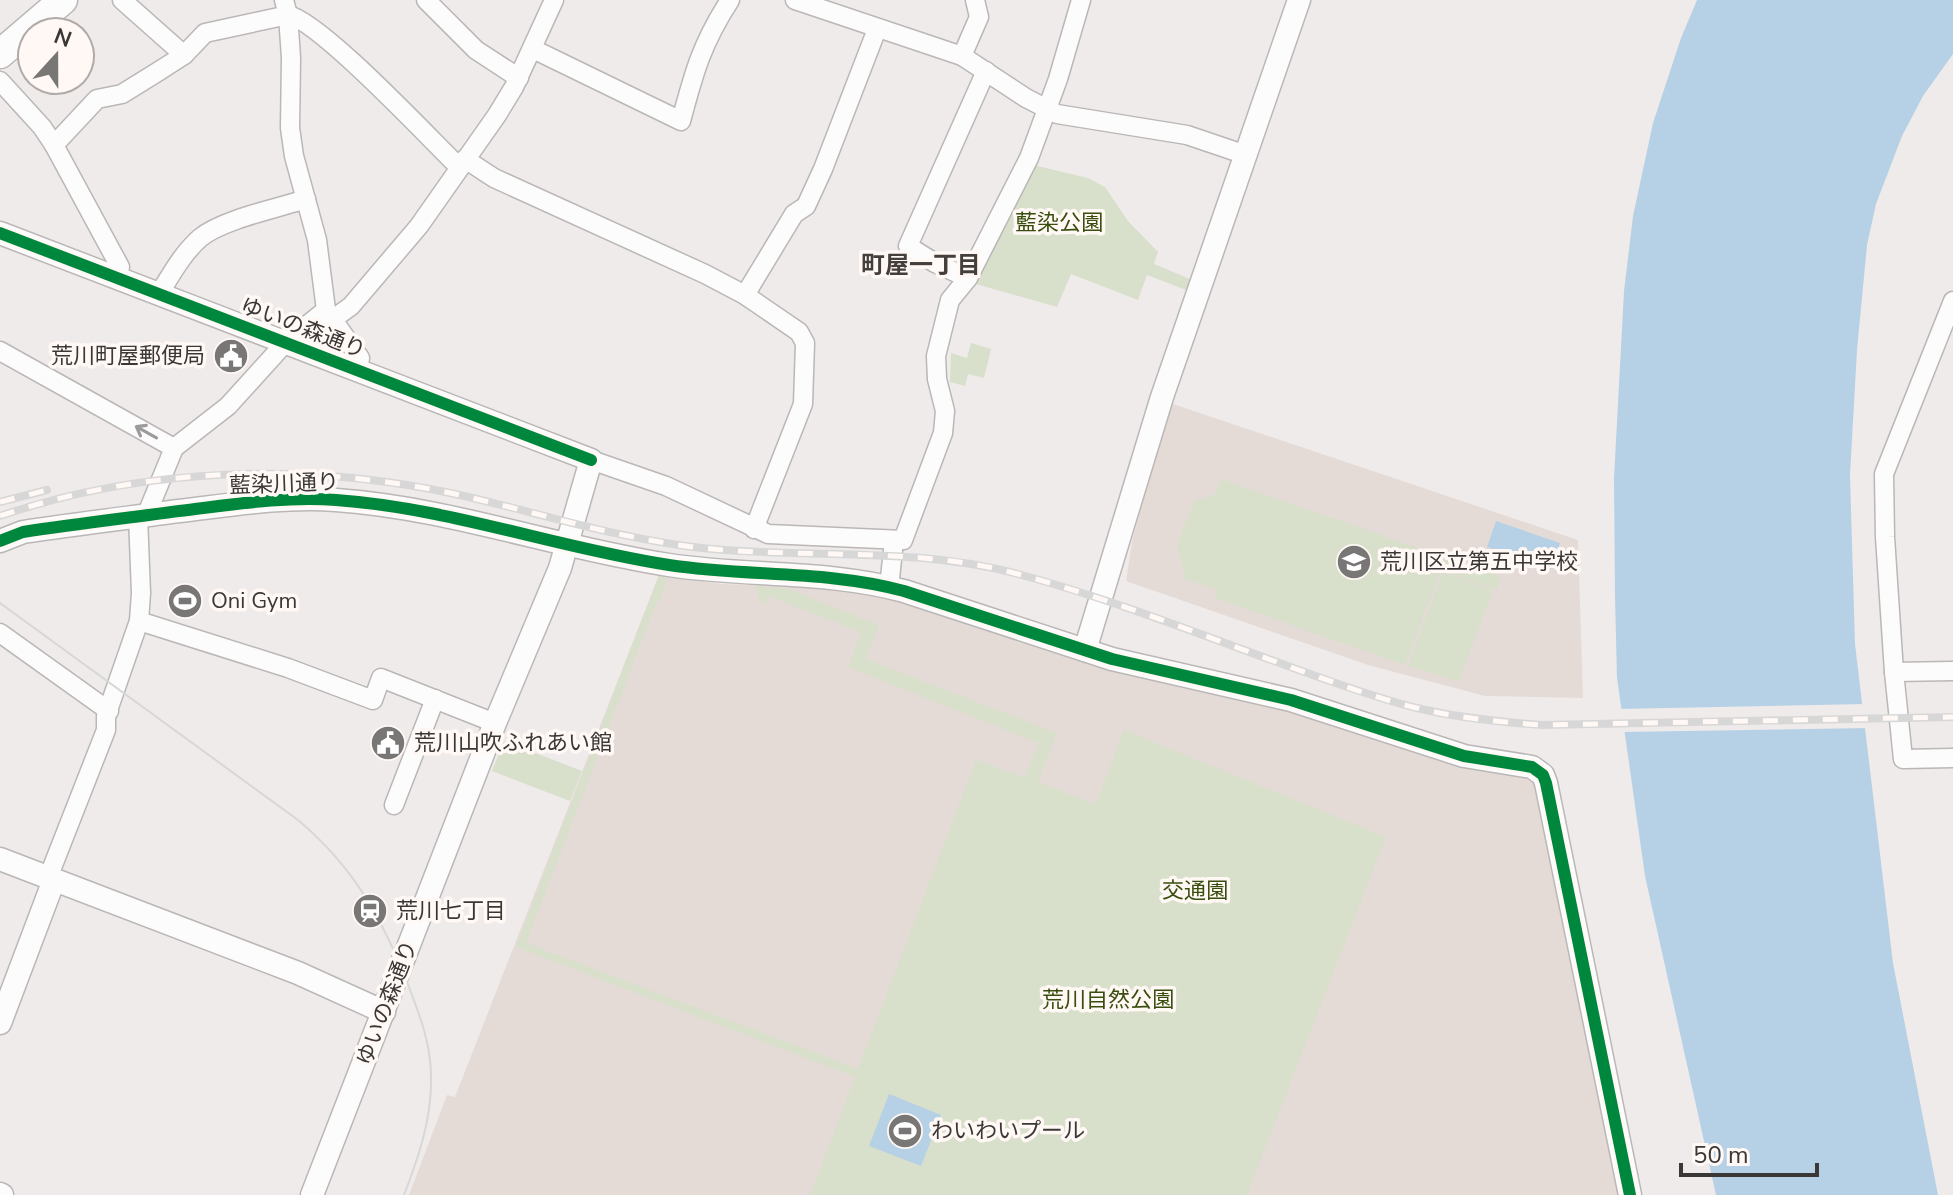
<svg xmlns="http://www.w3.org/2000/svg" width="1953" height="1195" font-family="'Nunito Sans','Noto Sans JP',sans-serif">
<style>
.built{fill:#e4dbd7}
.green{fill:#d8dfca}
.water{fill:#b6d1e6}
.pier{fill:#efebea}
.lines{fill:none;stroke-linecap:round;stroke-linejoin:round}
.minor-casing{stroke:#bab7b6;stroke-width:21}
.tertiary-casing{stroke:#bab7b6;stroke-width:25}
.primary-casing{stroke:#bab7b6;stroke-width:31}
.minor{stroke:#fdfcfc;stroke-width:18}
.tertiary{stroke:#fdfcfc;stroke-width:22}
.primary{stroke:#fdfcfc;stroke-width:28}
.tram{stroke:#d8d7d7;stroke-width:2}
.rail-casing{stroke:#d8d7d7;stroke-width:8}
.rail{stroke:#fff8f5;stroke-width:5;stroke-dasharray:15;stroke-linecap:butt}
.cycleway-casing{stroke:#fff8f5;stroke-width:17}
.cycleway{stroke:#00873e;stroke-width:12}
.oneway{stroke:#9c9a9a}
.labels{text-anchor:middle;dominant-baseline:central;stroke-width:7;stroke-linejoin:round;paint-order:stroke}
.park-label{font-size:22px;fill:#394e0e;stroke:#fff8f5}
.street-label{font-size:22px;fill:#3a3837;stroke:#fff8f5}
.poi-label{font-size:22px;fill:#3a3837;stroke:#fff8f5;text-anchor:start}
.neighbourhood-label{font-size:24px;font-weight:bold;fill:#443f3d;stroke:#fff8f5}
</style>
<rect width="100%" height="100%" fill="#efebea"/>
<!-- built -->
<g class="built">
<polygon points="1170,403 1578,540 1583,698 1485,696 1368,665 1126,581 1132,542"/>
<polygon points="659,575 722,584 832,588 877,594 1096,665 1263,701 1530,777 1535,782 1621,1195 409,1195 447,1095 455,1097"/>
</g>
<!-- green -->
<g class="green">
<polygon points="1033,165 1088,178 1105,187 1128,221 1158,252 1154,264 1190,279 1186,290 1147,275 1138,300 1071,274 1057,307 976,284 1002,221"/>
<polygon points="971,343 991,349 984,378 968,374 965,386 950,382 951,353 967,358"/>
<polygon points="1221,479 1501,577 1497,590 1441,570 1405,665 1215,598 1218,590 1185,579 1177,545 1194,501 1215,494"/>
<polygon points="1443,572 1493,590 1459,681 1408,666"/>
<polygon points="659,575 668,577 660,600 656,604 526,943 858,1069 976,760 1024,777 1039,743 848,667 861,632 768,596 765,604 760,602 755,586 788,589 879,625 866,659 1057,733 1038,782 1096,804 1124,730 1386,837 1247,1195 810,1195 855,1077 516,947"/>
<polygon points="504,741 582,771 570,801 492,771"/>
</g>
<!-- water -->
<g class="water">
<polygon points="1697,0 1953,0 1953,54 1923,96 1902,136 1876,204 1867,245 1857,350 1850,475 1855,644 1893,963 1938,1195 1716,1195 1645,876 1617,678 1615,597 1614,478 1624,291 1633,216 1653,123 1681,38"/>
<polygon points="1496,521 1560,543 1551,569 1487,547"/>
<polygon points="889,1094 941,1115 921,1166 869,1146"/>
</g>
<!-- pier -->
<polygon class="pier" points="1866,704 1869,728 1621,732 1618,709"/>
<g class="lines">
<!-- minor casing -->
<g class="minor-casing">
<g id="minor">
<polyline points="122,0 184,55"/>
<polyline points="284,0 288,15 291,58 290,128 294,156 317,240 326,310 360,358 358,370"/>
<polyline points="426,0 476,50 519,78"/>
<polyline points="795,0 962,56 1026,98 1057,114 1187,135 1246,155"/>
<path d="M533,49L681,121C694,72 702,43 730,0"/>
<polyline points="962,56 979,17 975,0"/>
<polyline points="0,81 42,127 54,145 120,267 117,278"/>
<path d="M54,145L97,99L122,94L159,71L184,55L205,33L288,15C320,21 429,138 459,167"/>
<polyline points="465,159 494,178 705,274 745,295 799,332 805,343 803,404 754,529"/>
<polyline points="968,278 935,263 908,246 986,71"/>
<path d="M159,294C171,275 182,254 200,238C221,220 278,208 306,199"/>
<polyline points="745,295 794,214 806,206 823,169 877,29"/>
<polyline points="1953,301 1884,474 1885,537 1894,672 1953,671"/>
<polyline points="333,319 351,306 419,226 497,115 514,87 554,0"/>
<polyline points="0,351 174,448 146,516"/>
<polyline points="174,448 228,406 286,342 326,310"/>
<polyline points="591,460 666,486 768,534 903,540 943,433 945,411 937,379 936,356 950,300 968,278 1029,158 1058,79 1081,0"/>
<polyline points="889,587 894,541"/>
<polyline points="139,621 288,668 373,700 381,678 495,723"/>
<polyline points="0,633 109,711"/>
<polyline points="1894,672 1903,759 1953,758"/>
<polyline points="394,805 435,699"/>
<polyline points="48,878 106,730 106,716 139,621 141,593 138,516"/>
</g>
</g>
<!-- tertiary casing -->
<g class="tertiary-casing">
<g id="tertiary">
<polyline points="0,233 591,460 560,568 495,723 312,1195"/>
<path d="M0,541L23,532C75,524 127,518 179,511C230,505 284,496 336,500C450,508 557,548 669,565C747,577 827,570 904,591L1112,659L1291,700L1464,756L1532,767L1543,775L1546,783L1630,1195"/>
<polyline points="1085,650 1162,397 1299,0"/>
<polyline points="0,859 298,973 384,1012"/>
<polyline points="0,1023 54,880"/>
<polyline points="0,1194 2,1195"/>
</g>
</g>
<!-- primary casing -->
<g class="primary-casing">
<polyline id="primary" points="0,54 63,0"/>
</g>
<!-- minor -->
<use href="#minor" class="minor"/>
<!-- tertiary -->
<use href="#tertiary" class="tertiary"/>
<!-- primary -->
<use href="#primary" class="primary"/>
<!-- tram -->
<path class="tram" d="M0,603L298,820C354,867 383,920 409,987C420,1016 431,1045 431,1076C432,1118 419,1156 404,1195"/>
<!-- rail casing -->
<g class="rail-casing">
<g id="rail">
<polyline points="0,502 47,490"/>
<path d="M0,516C143,467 307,462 455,494C537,512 618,539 702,548C808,559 915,546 1018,574C1112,599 1204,636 1296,669C1336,683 1376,698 1417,708C1458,718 1500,722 1542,725L1953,717"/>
</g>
</g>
<!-- rail -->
<use href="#rail" class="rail"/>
<!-- cycleway casing -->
<g class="cycleway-casing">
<g id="cycleway">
<polyline points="0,233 591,460"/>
<path d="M0,541L23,532C75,524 127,518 179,511C230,505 284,496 336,500C450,508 557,548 669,565C747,577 827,570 904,591L1112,659L1291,700L1464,756L1532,767L1543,775L1546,783L1630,1195"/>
</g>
</g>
<!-- cycleway -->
<use href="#cycleway" class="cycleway"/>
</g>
<!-- one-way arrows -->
<defs><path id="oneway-shaft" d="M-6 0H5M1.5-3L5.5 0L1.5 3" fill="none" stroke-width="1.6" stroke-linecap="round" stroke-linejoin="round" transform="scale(2)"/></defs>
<use class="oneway" href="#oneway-shaft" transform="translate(146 432) rotate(-151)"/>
<!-- icons -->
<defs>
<g id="civic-disc" transform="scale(1.8)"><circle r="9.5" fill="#797776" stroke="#fff8f5"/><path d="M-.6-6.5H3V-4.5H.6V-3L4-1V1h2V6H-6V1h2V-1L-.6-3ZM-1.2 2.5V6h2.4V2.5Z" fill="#fff"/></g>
<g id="school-disc" transform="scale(1.8)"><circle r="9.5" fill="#797776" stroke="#fff8f5"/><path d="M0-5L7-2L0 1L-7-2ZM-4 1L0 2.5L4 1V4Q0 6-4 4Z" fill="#fff"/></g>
<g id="stadium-disc" transform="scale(1.8)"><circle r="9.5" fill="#797776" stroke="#fff8f5"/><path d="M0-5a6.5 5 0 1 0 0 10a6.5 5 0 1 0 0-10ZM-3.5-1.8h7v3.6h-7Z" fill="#fff"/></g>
<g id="station-disc" transform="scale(1.8)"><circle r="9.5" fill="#797776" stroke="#fff8f5"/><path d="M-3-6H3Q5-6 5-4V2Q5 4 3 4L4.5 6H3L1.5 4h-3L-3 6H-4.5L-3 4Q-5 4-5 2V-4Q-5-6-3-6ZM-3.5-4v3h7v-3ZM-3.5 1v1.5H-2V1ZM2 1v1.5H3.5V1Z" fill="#fff"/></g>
</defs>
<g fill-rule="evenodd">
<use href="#civic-disc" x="231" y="356"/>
<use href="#school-disc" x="1354" y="562"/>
<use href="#stadium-disc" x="185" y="601"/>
<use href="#civic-disc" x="388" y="743"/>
<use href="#station-disc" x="370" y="911"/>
<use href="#stadium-disc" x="905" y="1131"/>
</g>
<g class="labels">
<!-- park labels -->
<g class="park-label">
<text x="1059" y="223">藍染公園</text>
<text x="1195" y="891">交通園</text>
<text x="1108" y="1000">荒川自然公園</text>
</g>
<!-- street labels -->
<g class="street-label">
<text transform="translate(303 328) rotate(21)">ゆいの森通り</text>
<text transform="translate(284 484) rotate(-2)">藍染川通り</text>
<text transform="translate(387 1003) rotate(-69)">ゆいの森通り</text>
</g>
<!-- poi labels -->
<g class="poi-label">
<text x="205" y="356" text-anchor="end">荒川町屋郵便局</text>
<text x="1380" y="562">荒川区立第五中学校</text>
<text x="211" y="601">Oni Gym</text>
<text x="414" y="743">荒川山吹ふれあい館</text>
<text x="396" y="911">荒川七丁目</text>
<text x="931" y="1131">わいわいプール</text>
</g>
<!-- neighbourhood labels -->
<g class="neighbourhood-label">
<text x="921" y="265">町屋一丁目</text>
</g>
</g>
<!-- north arrow -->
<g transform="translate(56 56) rotate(21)"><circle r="38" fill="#fff8f5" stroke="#b0aba9" stroke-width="2"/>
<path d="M0-6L14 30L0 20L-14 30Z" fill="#797776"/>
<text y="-12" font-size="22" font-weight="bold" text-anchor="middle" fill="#3a3837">N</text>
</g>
<!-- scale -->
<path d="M1681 1163v12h136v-12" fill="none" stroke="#3a3837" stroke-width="4"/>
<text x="1693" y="1163" font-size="24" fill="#3a3837" stroke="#fff8f5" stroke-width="6" paint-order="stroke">50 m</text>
</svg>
